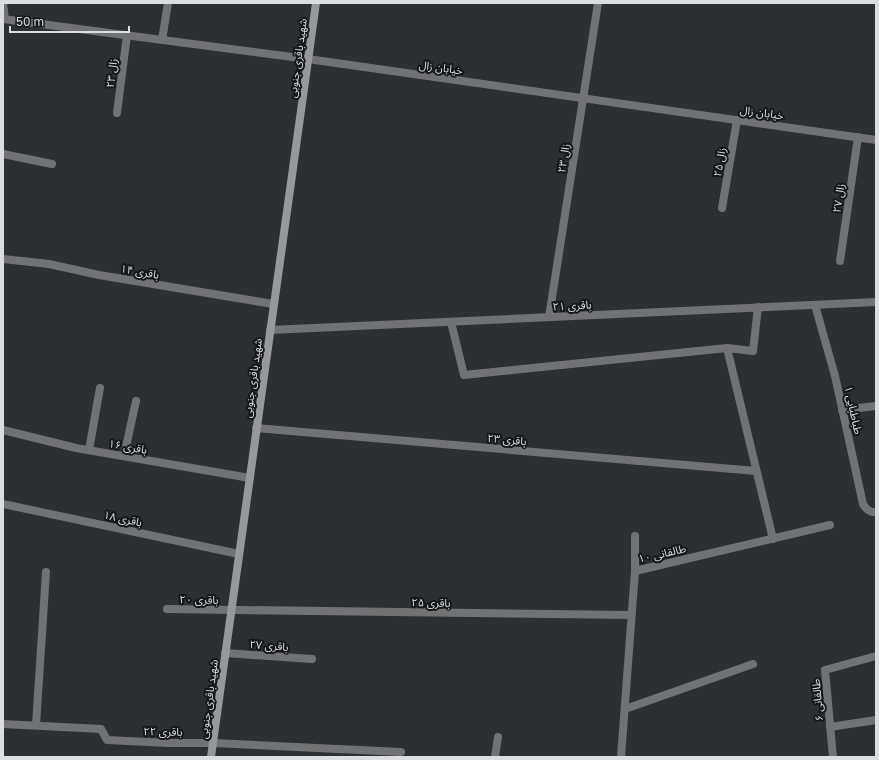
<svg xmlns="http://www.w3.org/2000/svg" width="879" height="760" font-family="'Golos Text','Noto Sans Arabic',sans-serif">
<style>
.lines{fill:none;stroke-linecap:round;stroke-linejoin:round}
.minor{stroke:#717274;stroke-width:8}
.tertiary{stroke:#717274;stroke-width:8}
.secondary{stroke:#96989c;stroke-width:8}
.labels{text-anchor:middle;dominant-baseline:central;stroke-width:4;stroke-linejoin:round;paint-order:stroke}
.street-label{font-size:11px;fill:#dbdddf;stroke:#151719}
</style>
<rect width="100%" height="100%" fill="#2c2f33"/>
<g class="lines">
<!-- minor -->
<g class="minor">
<polyline points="3,3 5,19"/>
<polyline points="162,40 168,3"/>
<polyline points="117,113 127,35"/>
<polyline points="3,154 52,164"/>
<polyline points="722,208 737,120"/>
<polyline points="3,259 49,264 99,275 273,304"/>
<polyline points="840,261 858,137"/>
<path d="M815,305L835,376L863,504C866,509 870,513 876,512"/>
<polyline points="758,307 753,351 727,348 773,539"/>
<polyline points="549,317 598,3"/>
<polyline points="451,322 464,375 727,348"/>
<polyline points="270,330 876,302"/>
<polyline points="842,410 876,406"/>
<polyline points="256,428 756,471"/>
<polyline points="3,430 76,448 250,478"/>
<polyline points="89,450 100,388"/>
<polyline points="124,456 136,401"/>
<polyline points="3,504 239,554"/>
<polyline points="635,571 635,536"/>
<polyline points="167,609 631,615"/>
<polyline points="225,653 312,659"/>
<polyline points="625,709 753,664"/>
<polyline points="3,724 101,729 107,740 168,743 213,743 401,752"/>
<polyline points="36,725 46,572"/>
<polyline points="830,727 876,720"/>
<polyline points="495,757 498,737"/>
<polyline points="621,757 635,571 830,525"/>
<polyline points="833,757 825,670 876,656"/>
</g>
<!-- tertiary -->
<polyline class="tertiary" points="3,19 308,59 876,140"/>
<!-- secondary -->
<polyline class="secondary" points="211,757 316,3"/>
</g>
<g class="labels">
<!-- street labels -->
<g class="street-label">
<text transform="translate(297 58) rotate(-82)">شهید باقری جنوبی</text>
<text transform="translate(441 67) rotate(8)">خیابان زال</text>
<text transform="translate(111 73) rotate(-83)">زال ۲۳</text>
<text transform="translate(762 112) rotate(8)">خیابان زال</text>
<text transform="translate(563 158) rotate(-81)">زال ۲۳</text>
<text transform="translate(719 162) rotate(-80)">زال ۲۵</text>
<text transform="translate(838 198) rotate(-81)">زال ۲۷</text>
<text transform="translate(140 271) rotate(10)">باقری ۱۴</text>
<text transform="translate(572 305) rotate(-3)">باقری ۲۱</text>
<text transform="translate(252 378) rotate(-82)">شهید باقری جنوبی</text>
<text transform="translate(854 410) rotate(78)">طباطبایی ۱</text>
<text transform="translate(507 439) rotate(5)">باقری ۲۳</text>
<text transform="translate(128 446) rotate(10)">باقری ۱۶</text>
<text transform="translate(123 518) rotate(12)">باقری ۱۸</text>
<text transform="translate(662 553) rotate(-13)">طالقانی ۱۰</text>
<text transform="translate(199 599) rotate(1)">باقری ۲۰</text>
<text transform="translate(431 602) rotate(1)">باقری ۲۵</text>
<text transform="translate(269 645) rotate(4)">باقری ۲۷</text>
<text transform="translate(208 699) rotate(-82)">شهید باقری جنوبی</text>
<text transform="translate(817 700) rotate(-95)">طالقانی ۶</text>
<text transform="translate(163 731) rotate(1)">باقری ۲۲</text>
</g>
</g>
<!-- border -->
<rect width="879" height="760" fill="none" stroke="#dbdddf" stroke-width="8"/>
<!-- scale -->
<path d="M10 26v6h119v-6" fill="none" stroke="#dbdddf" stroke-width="2"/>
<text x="16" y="26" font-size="12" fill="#dbdddf" stroke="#151719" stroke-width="3" paint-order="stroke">50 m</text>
</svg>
